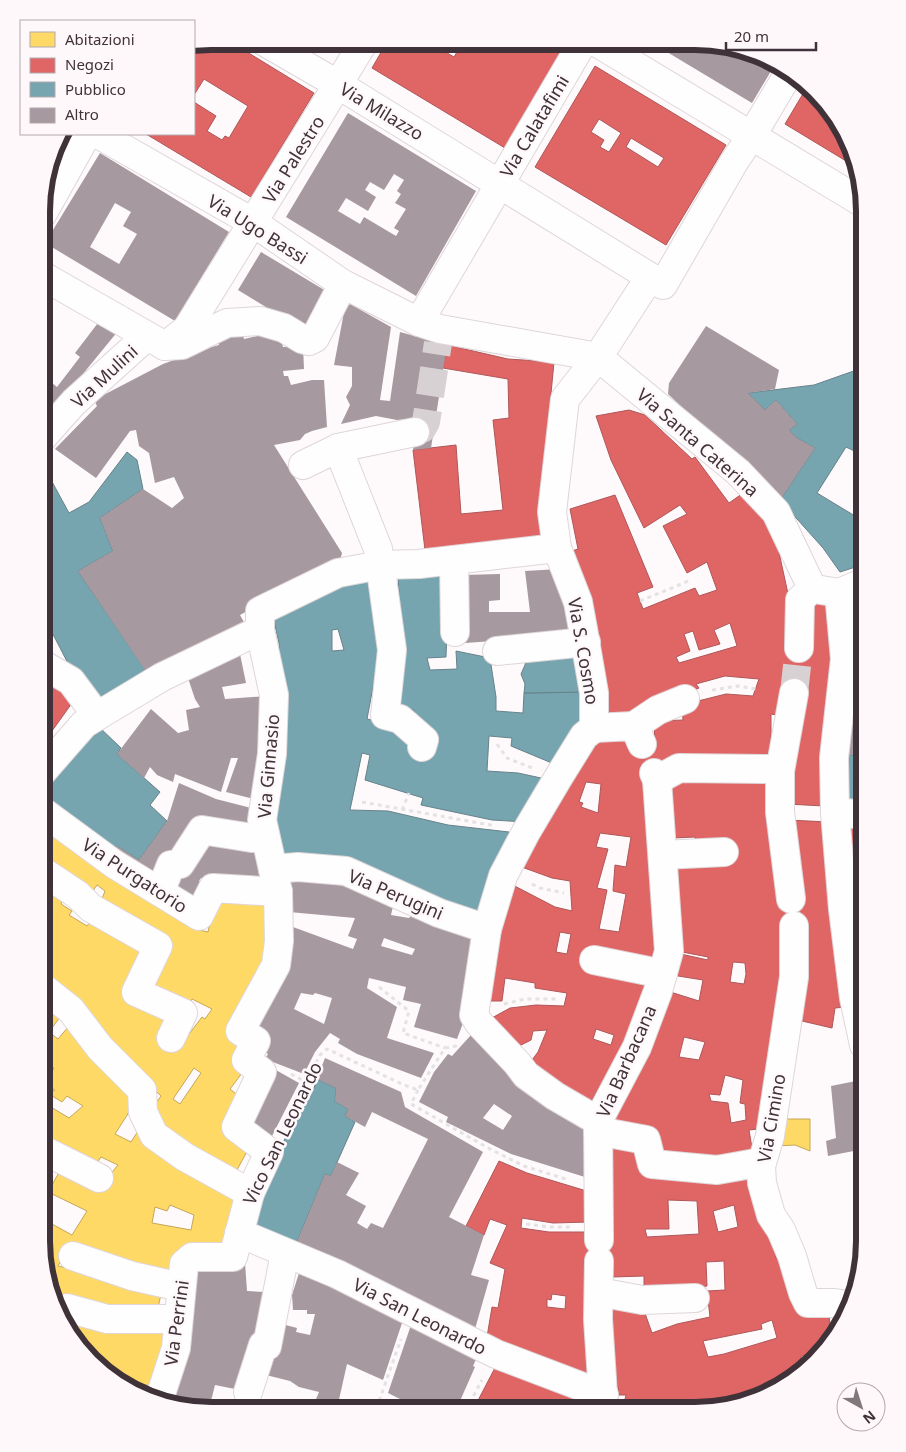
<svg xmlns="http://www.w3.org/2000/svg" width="906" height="1452" font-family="'Noto Sans',sans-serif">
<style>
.homes{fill:#ffd966;stroke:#c5a758;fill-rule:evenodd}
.shops{fill:#e06666;stroke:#b05658;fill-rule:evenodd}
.public{fill:#76a5af;stroke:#66828b;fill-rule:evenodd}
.building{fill:#a799a0;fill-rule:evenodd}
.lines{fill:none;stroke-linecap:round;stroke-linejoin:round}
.minor-tunnel{stroke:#d8d1d4;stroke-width:28;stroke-dasharray:28 14;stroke-linecap:butt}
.minor-casing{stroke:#ded6d9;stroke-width:30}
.path{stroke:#e4e2e3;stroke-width:3;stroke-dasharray:4 4;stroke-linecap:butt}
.minor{stroke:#fffefe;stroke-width:28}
.labels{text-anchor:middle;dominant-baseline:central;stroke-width:5;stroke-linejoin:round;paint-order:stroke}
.street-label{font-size:18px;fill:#3f3238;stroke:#fff8fb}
.rim{fill:none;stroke:#3f3238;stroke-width:6}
</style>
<rect width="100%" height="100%" fill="#fef9fb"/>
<!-- homes -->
<g class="homes">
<path d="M42,823L89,855L185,912L182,920L199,930L208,932L216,896L247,895L271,898L270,948L268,961L245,1012L231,1033L251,1045L242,1061L248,1065L230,1089L240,1097L232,1107L235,1110L225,1131L249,1148L233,1177L181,1149L159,1133L151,1110L161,1096L138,1074L129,1087L140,1095L115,1134L131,1142L140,1128L162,1146L156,1154L241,1195L228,1253L196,1248L180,1252L177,1277L139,1269L81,1248L70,1243L58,1266L162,1290L157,1312L122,1313L94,1308L62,1298L58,1311L54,1306L41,1241V1218L72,1235L87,1211L48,1192L61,1169L98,1189L118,1165L101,1157L97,1163L56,1144L41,1134V1101L69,1118L83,1106L67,1096L62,1102L49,1094L55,1090L44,1084L54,1068L44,1064L41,1069L42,997L63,1013L49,1032L58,1039L69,1026L95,1052L90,1057L111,1075L122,1057L94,1031L98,1026L74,1002L42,976V877L65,894L61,904L72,911L69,915L87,926L95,915L144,944L132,971L138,975L129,992L173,1022L160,1037L177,1050L202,1017L205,1019L212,1009L192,999L190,1003L152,987L170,943L98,909L105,891L97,885L90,895L42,864ZM194,1068L201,1073L180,1104L173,1099ZM170,1205L194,1215L191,1230L152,1223L155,1207L167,1211Z"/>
<polygon points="780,1119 810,1119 810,1151 795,1145 775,1146"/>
<polygon points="566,1267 590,1267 590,1295 566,1296"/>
<polygon points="60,1313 171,1327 159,1388 108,1376"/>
</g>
<!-- shops -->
<g class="shops">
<polygon points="211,41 229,41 314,93 251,197 146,134 194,134 194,102 216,116 207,131 222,140 225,136 229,138 248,106 204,79 194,95 194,45"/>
<polygon points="387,42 433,42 432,44 454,57 463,42 496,42 506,48 509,42 556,42 565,48 505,148 372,68"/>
<path d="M595,66L726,145L666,245L535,167ZM599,119L621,133L609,152L600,147L604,140L591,132ZM631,138L664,158L658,167L626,147Z"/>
<polygon points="807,87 852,146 856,167 785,124"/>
<polygon points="447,345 508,359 554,362 540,509 541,538 425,550 413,450 456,445 461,514 503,510 493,420 509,418 508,379 443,368"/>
<path d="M629,410L645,415L692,459L695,457L729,503L746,491L775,534L790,603L806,604L835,602L824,806L787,804L777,715L771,714V766L651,775L661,969L622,1050L587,1108L526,1068L538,1052L547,1030L533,1031L531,1040L511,1050L490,1019L510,1008L536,1005L564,1006L567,993L535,988V983L505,978L502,1001H480L507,882L555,907L572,911L570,881L552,878L519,866L587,738L629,737L655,743L654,721L683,720L682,705L726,694L753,696L759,679L725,676L696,684L699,688L687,693L657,699L641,704L642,708L607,718L566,553L578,549L570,509L615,495L653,587L637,593L643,609L695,588L699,596L717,590L707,562L687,573L663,526L687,514L680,505L644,528L626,491L611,460L596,416ZM730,623L737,646L679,663L676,657L690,651L684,634L693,631L699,650L720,644L714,630ZM586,782L601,784L598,813L581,807L583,803L579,802ZM600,833L631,837L626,867L615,865L613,891L626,894L619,932L599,929L607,890L597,888L608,849L596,847ZM560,932L571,934L567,954L556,952ZM596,1029L614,1035L611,1045L593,1039Z"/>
<polygon points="42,674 77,696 42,745"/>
<path d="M769,777L788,820L828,822L846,1007L835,1008L832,1028L802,1021L805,967L784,979L764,1079L762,1103L767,1128L749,1130L754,1160L659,1153L609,1129L664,990L699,1001L703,980L672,975L676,953L708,960V957L677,951L674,864L696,844L695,837L673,838L667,779ZM733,962L745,963L746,974L744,984L730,982ZM684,1037L705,1042L699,1060L679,1057ZM725,1075L743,1080L740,1103L745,1104L746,1120L731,1123L728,1103L711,1101L709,1094L720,1095Z"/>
<polygon points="848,818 865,819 864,934 853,938"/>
<polygon points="864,939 864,996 854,942"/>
<path d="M604,1136L638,1141L640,1172L718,1174L747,1168L766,1221L776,1258L785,1256L789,1273L792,1272L803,1313L828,1308L832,1340L830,1344L817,1354L801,1356L802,1365L760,1398L695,1411H622L626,1395H619L605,1308L642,1305L652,1333L677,1324L710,1317L707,1291L725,1290L724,1261L706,1262L707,1286L644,1295V1276L612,1277L611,1261L594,1260L591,1322L592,1378L561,1373L486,1343L492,1307L498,1308L505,1269L490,1263L507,1225L490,1219L484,1235L466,1226L499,1161L527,1173L590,1192L589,1222L553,1223L522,1218L521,1228L549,1232H592V1239L609,1240ZM668,1200L697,1201L699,1234L647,1237L645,1229H669ZM734,1205L738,1227L718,1232L713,1211ZM552,1294L566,1296L565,1309L547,1307V1299L551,1300ZM772,1320L777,1338L724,1354L708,1357L703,1341L762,1329L761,1324Z"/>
<polygon points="497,1364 599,1402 598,1410 473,1410"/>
</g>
<!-- public -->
<g class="public">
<polygon points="865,367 865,456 846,447 817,493 865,522 865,564 840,572 823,548 780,500 815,448 797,438 789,430 797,424 776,400 765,410 748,393 814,385"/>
<polygon points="127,452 137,460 143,489 100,518 113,551 78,571 149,675 98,708 73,673 42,613 42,482 50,478 69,513 89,502"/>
<path d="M369,573L384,673L379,688L373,687L367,719L390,724L431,747V727H413L414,710L394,709L401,636L398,574L449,573L446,657L427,658L430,670L457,669L456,651L490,658L496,697V711L523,713L524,693L585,692L581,729L559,766L511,746L512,738L489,736L487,771L518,773L541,778L526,822L492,820L421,805L423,798L365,780L370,755L362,753L350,810L388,811L448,825L509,832L479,915L357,866L275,862L267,821L282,744L279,643L272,612ZM338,629L344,650L332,651V630Z"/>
<polygon points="552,656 582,657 585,692 524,693 525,684 521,674 525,665 526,659"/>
<polygon points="98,726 121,748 117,754 160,792 150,805 167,821 139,860 117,846 108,853 42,800 42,787"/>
<polygon points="845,755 865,755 865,807 842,805"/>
<polygon points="317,1079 336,1088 335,1101 348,1109 345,1116 355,1122 331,1176 325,1174 294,1249 245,1227 278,1151 314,1088"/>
</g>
<!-- building -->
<g class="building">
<polygon points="324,42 344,42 340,50"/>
<polygon points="652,43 705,43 704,44 717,52 721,44 730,50 731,48 774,66 752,103"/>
<path d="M348,113L476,191L416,296L286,217ZM394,174L404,180L397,191L401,194L395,203L406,209L394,228L399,231L396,236L364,217L360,224L338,211L346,198L368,211L376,197L365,190L370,182L384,190Z"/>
<polygon points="60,134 67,134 53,157 59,136"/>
<path d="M100,153L229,232L175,321L45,243ZM115,203L131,212L123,226L137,234L119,264L90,247Z"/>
<polygon points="261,252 331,294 308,333 238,290"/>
<polygon points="350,304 391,327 380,400 390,401 400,332 447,345 431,448 413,450 418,418 397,420 376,416 341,424 350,405 346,397 352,386 352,367 334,365 345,307"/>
<polygon points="101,319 118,331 42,424 42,375 57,387 80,357 75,353"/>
<polygon points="706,326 779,370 775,389 748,393 765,410 776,400 797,424 789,430 797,438 815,448 780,500 668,394 669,383"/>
<polygon points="242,331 244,339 279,331 283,347 303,346 304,369 283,371 284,376 288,376 291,385 312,380 324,380 327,427 312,431 305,434 300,440 274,445 342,553 340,561 240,615 245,624 147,673 78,571 113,551 100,518 143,489 172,508 184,498 174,477 155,483 149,453 139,446 136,430 130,431 96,478 55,449 97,406 94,400 163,364 204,349 219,345 217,337"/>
<polygon points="42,337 49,341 42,352"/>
<polygon points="559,569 572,632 548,637 465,643 463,575 500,574 500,600 489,601 489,612 530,612 525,571"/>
<polygon points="865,596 865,755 845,755 845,600"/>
<polygon points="42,632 48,634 42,649"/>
<polygon points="240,654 246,683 222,687 225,699 267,696 258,800 226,792 238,758 231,758 221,792 175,774 173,782 157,775 150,767 144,778 117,754 151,709 178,733 189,730 186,710 200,707 195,699 186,672"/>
<polygon points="179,783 216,799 259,810 254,835 196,823 158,882 108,853 117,846 139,860 167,821"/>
<polygon points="208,837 261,841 266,887 201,878 199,881 208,884 201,905 166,887"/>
<path d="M290,873L335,876L334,884L364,890L363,894L394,902L391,915L409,918L413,913L443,921L441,928L478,937L468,1010L457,1039L414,1027L421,1004L403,1000L406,987L369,978L367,988L397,1007L387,1038L434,1053L421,1078L357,1054L338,1043L340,1039L330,1033L315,1052L304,1074L265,1059L268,1054L258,1047L253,1031L285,960L293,927L353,949L357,939L348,936L355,918L289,912ZM384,938L415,949L412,955L381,946ZM301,993L313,995L315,993L332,998L324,1024L294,1009Z"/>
<path d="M471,1035L486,1040L591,1125L588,1178L511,1154L446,1122L448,1117L419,1102L434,1072L448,1054L452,1056ZM494,1104L512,1116L503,1130L483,1118Z"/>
<polygon points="325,1058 401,1092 405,1107 483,1152 449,1217 484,1235 471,1275 489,1280 475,1329 294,1249 325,1174 331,1176 337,1162 359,1173 346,1195 366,1206 357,1223 367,1229 371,1223 383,1228 428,1139 372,1112 365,1127 345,1116 348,1109 335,1101 336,1088 317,1079"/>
<polygon points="274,1069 299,1083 269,1142 245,1131"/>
<polygon points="861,1080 864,1100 864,1149 828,1156 826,1141 836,1138 831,1086"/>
<polygon points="245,1263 247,1291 265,1292 266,1318 240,1390 215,1385 211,1401 232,1409 234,1402 255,1410 189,1409 165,1399 191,1264"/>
<polygon points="301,1267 405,1314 383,1380 347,1364 338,1404 355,1410 333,1410 314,1404 319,1392 299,1387 290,1381 262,1374 278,1323 297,1328 296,1332 310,1335 315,1314 307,1314 307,1310 293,1310 292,1295"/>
<polygon points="413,1319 480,1351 473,1366 475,1367 456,1410 422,1410 388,1393"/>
</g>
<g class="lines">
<!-- minor-tunnel -->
<g class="minor-tunnel">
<polyline points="415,432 422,429 426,422 438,343"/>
<polyline points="794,693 799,648"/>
</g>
<!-- minor casing -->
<g class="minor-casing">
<g id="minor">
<polyline points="263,41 339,85 663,285 734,162 752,135 789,73"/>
<polyline points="596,42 863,203"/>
<polyline points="98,134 254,223 343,284 419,322 440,329 598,357"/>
<polyline points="43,213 87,134"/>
<polyline points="43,276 165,346 182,345 227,323 260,321 284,328 302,339 309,341 315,338 343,284"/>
<polyline points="419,322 583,42"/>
<polyline points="165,346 187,329 364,42"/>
<polyline points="598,357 738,472 776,512 812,588"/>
<polyline points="415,432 338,448 378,549 392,650 385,715 400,719 424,740 422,747"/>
<polyline points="42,438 74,402 146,337"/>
<polyline points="303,465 338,448"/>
<polyline points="454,560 455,632"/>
<polyline points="821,590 839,593 865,582"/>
<polyline points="839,593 845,659 834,758 835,812 843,909 854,998 864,1045"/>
<polyline points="799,648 800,600 812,588"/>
<polyline points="497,651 586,642"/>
<polyline points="42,664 71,681 97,716"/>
<polyline points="634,726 658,710 685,699"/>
<polyline points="594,728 584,736 558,778 526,832 503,876 487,929 474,1015 479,1023 517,1063 526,1075 555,1096 598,1121"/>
<polyline points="642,744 634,726 594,728 594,693 583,629 578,602 557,548 552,512 565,399 598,357 650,277"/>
<polyline points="42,772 84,724 162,677 260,630 260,611 338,573 380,565 419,564 557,548"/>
<polyline points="657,780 679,768 769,769 780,771"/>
<polyline points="42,811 114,864 199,916 213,888 278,892"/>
<polyline points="835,812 865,815"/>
<polyline points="663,855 724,852"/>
<polyline points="273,869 298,867 346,871 439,913 487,929"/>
<polyline points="42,871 78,895 91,908 158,946 136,992 183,1013 171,1038"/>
<polyline points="160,892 171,865 180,864 202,830 252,838 265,836"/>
<polyline points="791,899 780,812 780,771 794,693"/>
<polyline points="794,926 794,977 770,1136 761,1166 762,1183 771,1215 781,1230 792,1256 803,1293 808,1303 834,1303 852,1306"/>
<polyline points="594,960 663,974"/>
<polyline points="42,987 71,1010 100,1048 142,1090 143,1112 154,1135 185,1157 250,1193"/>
<polyline points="598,1131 646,1140 652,1164 717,1170 762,1162"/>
<polyline points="41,1149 99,1178"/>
<polyline points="239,1233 337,1274 496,1354 604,1395"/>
<polyline points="599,1240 598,1121 637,1047 658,991 669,951 657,780 654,773"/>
<polyline points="73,1256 132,1276 181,1287"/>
<polyline points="599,1261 598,1319 604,1410"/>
<polyline points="599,1292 642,1300 695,1298"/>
<polyline points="67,1308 107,1319 178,1319"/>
<polyline points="248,1392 263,1345 267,1346 285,1253"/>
<polyline points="160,1397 176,1348 184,1264 192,1257 233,1257 250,1193 269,1152 236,1127 262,1072 246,1060 256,1041 240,1031 276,965 279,941 278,892 262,820 272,754 274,695 260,630"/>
</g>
</g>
<!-- path -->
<g class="path">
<polyline points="640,601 691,580"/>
<polyline points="712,690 738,686 756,689"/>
<polyline points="497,744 507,758 532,768"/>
<polyline points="362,802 496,826"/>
<polyline points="402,810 409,793"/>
<polyline points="532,884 540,888 564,893"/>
<polyline points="379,987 409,1011 403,1033 445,1048"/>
<polyline points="504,1004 525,999 559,999"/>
<polyline points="291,1074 306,1082"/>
<polyline points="418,1090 411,1104 490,1149 524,1166 569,1180"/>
<polyline points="283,1127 320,1055 327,1049 402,1084 418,1090 445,1048 456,1046 459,1043"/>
<polyline points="526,1224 550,1227 571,1227"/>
<polyline points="807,1362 807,1359 810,1359"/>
<polyline points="389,1410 378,1404 401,1339"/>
<polyline points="466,1410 482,1380"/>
</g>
<!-- minor -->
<use href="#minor" class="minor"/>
</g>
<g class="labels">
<!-- street labels -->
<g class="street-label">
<text transform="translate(382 111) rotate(31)">Via Milazzo</text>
<text transform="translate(534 126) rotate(-59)">Via Calatafimi</text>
<text transform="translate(293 159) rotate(-58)">Via Palestro</text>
<text transform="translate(258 229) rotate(32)">Via Ugo Bassi</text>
<text transform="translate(104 376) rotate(-43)">Via Mulini</text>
<text transform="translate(698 442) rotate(41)">Via Santa Caterina</text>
<text transform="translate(584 651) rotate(80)">Via S. Cosmo</text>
<text transform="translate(268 766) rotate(-85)">Via Ginnasio</text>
<text transform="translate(135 875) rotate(33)">Via Purgatorio</text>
<text transform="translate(396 894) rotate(23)">Via Perugini</text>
<text transform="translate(626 1061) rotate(-66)">Via Barbacana</text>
<text transform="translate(771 1118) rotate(-80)">Via Cimino</text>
<text transform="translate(282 1133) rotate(-64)">Vico San Leonardo</text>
<text transform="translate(420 1316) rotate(27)">Via San Leonardo</text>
<text transform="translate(176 1323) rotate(-82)">Via Perrini</text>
</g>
</g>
<!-- crop -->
<path d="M0 0H906V1452H0ZM211 50H695A161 161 0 0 1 856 211V1241A161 161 0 0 1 695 1402H211A161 161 0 0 1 50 1241V211A161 161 0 0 1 211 50Z" fill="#fff8fb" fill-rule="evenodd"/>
<path class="rim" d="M211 50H695A161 161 0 0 1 856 211V1241A161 161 0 0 1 695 1402H211A161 161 0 0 1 50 1241V211A161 161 0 0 1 211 50Z"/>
<!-- legend -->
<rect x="20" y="20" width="175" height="115" fill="#fff8fb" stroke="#b2a9ad"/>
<rect x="30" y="32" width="25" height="15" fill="#ffd966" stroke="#b2a9ad"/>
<text x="65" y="45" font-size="15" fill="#3f3238">Abitazioni</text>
<rect x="30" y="58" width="25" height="15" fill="#e06666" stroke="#b2a9ad"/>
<text x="65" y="70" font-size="15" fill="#3f3238">Negozi</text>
<rect x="30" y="82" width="25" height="15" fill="#76a5af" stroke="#b2a9ad"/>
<text x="65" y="95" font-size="15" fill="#3f3238">Pubblico</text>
<rect x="30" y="108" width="25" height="15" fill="#a799a0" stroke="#b2a9ad"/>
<text x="65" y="120" font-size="15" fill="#3f3238">Altro</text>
<!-- north arrow -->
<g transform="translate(861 1407) rotate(141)"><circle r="24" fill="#fff8fb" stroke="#b2a9ad"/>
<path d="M0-4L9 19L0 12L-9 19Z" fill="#82787c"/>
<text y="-8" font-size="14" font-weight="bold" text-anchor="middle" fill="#3f3238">N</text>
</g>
<!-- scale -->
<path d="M726 42v8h90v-8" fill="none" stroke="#3f3238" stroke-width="2.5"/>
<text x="734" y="42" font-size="15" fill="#3f3238" stroke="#fff8fb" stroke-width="4" paint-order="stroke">20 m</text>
</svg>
